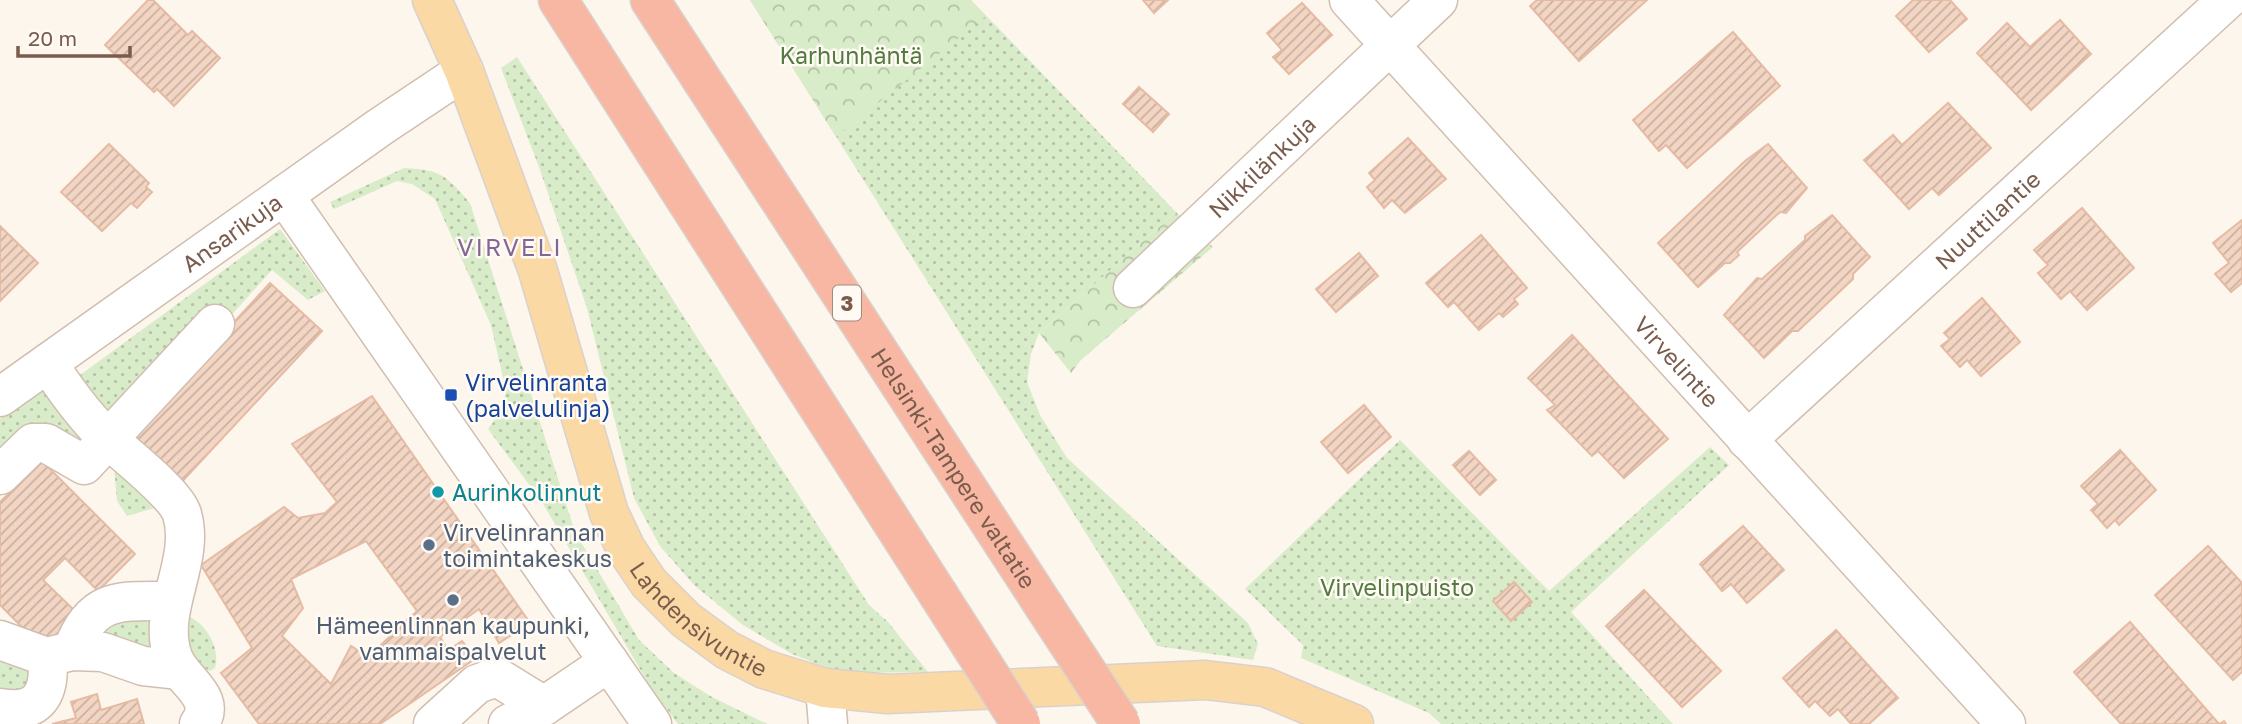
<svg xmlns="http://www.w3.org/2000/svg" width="2242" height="724" font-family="'Golos Text',sans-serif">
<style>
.grass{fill:url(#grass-dots)}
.forest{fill:url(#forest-crowns)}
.building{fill:url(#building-hatch);stroke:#e6bba3;stroke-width:2;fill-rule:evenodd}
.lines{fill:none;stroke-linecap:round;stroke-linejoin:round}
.minor-casing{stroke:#d1beb0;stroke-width:41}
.major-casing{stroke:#dad1cd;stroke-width:41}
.highway-casing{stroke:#dad1cd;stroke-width:41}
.minor{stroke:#fff;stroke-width:38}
.major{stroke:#fbd9a5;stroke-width:38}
.highway{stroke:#f7b7a3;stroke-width:38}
.highway-bridge-casing{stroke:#dad1cd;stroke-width:41;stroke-linecap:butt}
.highway-bridge{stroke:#f7b7a3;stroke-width:38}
.transit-dot{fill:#1a4fb4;stroke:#fffaf3;stroke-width:2.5}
.culture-dot{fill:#0f9aa8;stroke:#fffaf3;stroke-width:2.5}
.service-dot{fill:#5c6f8a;stroke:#fffaf3;stroke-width:2.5}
.labels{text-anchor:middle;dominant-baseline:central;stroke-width:5;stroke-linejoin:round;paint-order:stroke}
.shield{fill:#fffaf3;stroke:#a28b7f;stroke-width:2}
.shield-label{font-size:21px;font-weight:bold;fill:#7a5c4d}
.park-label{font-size:23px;fill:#537a41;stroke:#fffaf3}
.street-label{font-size:23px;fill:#7a5c4d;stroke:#fffaf3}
.transit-label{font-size:23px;fill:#164399;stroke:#fffaf3;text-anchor:start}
.culture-label{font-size:23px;fill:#0d838f;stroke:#fffaf3;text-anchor:start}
.service-label{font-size:23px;fill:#4e5e75;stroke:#fffaf3;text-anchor:start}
.neighbourhood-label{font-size:24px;letter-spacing:2px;fill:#846695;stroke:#fffaf3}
</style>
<defs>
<pattern id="grass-dots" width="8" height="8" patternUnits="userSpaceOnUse" patternTransform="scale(1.75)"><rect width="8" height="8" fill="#d8ecc9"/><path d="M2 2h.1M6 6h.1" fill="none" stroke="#b4c2a5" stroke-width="1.8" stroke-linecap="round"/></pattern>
<pattern id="forest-crowns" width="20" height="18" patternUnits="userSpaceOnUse" patternTransform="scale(1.75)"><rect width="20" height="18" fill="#d8ecc9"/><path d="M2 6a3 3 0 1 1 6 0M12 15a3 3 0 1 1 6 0" fill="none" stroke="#b4c2a5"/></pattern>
<pattern id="building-hatch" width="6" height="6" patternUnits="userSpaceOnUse" patternTransform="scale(1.75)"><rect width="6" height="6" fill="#f3d5c3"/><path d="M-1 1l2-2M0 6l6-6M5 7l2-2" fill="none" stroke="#cab0a1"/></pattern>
</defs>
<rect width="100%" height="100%" fill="#fdf6ec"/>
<!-- grass -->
<g class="grass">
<polygon points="750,0 971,0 1176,212 1039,333 1031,354 1027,382 1040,415 1067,458 1248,623 1258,644 1253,660 1157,646"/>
<polygon points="517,57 869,605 888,622 928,672 840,673 792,654 743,625 694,585 660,546 634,498 587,308 539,167 501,68"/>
<path d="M404,168C441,170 446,175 470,203L575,532L639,640L674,673L710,696L767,724H678L650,686L542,502L488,429L502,410L506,391L491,325L435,199L412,184L397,181L334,209L330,202Z"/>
<polygon points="280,229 325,291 308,300 272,270 227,320 111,424 76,378"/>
<polygon points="50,381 81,438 0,460 0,419"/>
<polygon points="1400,440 1549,591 1710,447 1729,465 1571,612 1673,724 1441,724 1429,713 1301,658 1303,645 1245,589"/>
<polygon points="114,466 158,507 127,516 117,501"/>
<polygon points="150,615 153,649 98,635 93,622"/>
<path d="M183,615C204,619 221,647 215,668L210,671L188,659Z"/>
<polygon points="0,645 35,673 37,683 0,697"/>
</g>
<!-- forest -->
<g class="forest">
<polygon points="750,0 971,0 986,16 836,137"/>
<polygon points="1176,212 1213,247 1081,360 1071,373 1039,333"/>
</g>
<!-- building -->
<g class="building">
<polygon points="148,0 153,0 188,35 192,31 220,58 174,106 157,89 154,92 105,45"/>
<polygon points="1143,0 1168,0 1154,13"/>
<polygon points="1537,0 1647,0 1579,61 1530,6"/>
<polygon points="1913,0 1950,0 1967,19 1929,52 1896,16"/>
<polygon points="1302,3 1332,35 1289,74 1273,57 1282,50 1267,33"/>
<polygon points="2060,20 2091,54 2031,110 1977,53 2007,23 2030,47"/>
<polygon points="1733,32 1780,86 1687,168 1666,145 1659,151 1633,120"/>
<polygon points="1139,87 1169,114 1153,132 1123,104"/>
<polygon points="1948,103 1991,148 1939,195 1932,188 1909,209 1864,160 1893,135 1902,145"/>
<polygon points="1408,138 1446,179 1405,213 1392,200 1384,208 1367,187 1375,180 1369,173"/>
<polygon points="109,144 149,183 146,187 152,192 137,208 131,203 102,231 61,192"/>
<polygon points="1768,144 1807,188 1786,213 1780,212 1737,252 1739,255 1730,263 1725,263 1698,287 1658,243 1745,161"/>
<polygon points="2082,208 2134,268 2087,310 2070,291 2061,299 2038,273 2048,265 2034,250"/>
<polygon points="1832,215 1870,257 1853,274 1853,279 1798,331 1792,331 1764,358 1724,315 1757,278 1762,279 1805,240 1805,236"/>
<polygon points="2242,220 2242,283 2231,292 2215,274 2229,263 2213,243"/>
<polygon points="0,226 38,263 0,301"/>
<polygon points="1481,235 1527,288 1514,299 1518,304 1503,317 1499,313 1479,330 1454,302 1448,307 1426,283"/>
<polygon points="1359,253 1378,276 1336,312 1316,289"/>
<polygon points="270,283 322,331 177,487 126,439"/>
<polygon points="1982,298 2020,342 1981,376 1967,360 1960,367 1941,346 1950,339 1944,333"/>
<polygon points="1572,335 1668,439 1624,478 1598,451 1592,456 1547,410 1555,405 1528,378"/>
<path d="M372,396L530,623L499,643L479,609L440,637L448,650L462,641L476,658L380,724H259L221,673L252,648L201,565L284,507L298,518L325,513L337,502L292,444ZM366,541L417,611L368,657L351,646L331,684L282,636L303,608L291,579Z"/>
<polygon points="1364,405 1391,437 1348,473 1321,442"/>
<polygon points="2120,450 2156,490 2119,525 2115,520 2107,528 2091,510 2098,504 2081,486"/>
<polygon points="1469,451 1496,480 1480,495 1453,465"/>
<polygon points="42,461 135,554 98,591 65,558 43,580 77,613 43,648 0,605 0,502"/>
<polygon points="1743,526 1784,570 1747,603 1731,584 1722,591 1700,564"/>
<polygon points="2208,546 2242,583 2242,672 2233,680 2155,595"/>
<polygon points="1514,582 1532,602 1511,621 1493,601"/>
<polygon points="1644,590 1721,671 1682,707 1606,626"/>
<polygon points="2130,622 2219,724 2224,721 2226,724 2121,724 2074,672"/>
<polygon points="1836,630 1898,698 1869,724 1851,724 1838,709 1830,716 1815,701 1809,707 1783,678"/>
<polygon points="97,694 101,710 137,699 144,724 52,724 76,718 71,702"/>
</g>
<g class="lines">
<!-- minor casing -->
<g class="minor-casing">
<g id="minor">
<path id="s1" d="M1349,0L2006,724"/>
<polyline points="284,195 652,724"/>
<path id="s2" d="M1133,288L1438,0"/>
<path d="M48,363C64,388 83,414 104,435C122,453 175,492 182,514C196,562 156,610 173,657C181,681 219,697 199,724"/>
<path id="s3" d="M0,397L380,127L464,71"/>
<path id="s4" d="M1747,440L2227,0"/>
<polyline points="0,475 33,443 46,443 84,465 215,324"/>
<polyline points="0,640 47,657 72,651 103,652 143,666 180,670"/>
<path d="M72,651C92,596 120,601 171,601"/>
<polyline points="825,688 828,724"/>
<path d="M0,708C40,715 51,692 47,657"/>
<polyline points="433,724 477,684 497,677 544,706"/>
<polyline points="508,724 544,706 609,662"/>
</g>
</g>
<!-- major casing -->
<g class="major-casing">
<g id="major">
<path id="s5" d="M432,0L464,71L538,271L609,513L626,549L649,583L686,620L727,650L764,669L825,688L888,694L1205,680L1265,687L1354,724"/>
</g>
</g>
<!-- highway casing -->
<g class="highway-casing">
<g id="highway">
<polyline points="558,0 938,594"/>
<path id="s6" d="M650,0L1044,606"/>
</g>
</g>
<!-- minor -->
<use href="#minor" class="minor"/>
<!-- major -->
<use href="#major" class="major"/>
<!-- highway -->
<use href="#highway" class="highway"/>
<!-- highway-bridge casing -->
<g class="highway-bridge-casing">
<g id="highway-bridge">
<polyline points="938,594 1021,724"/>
<polyline points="1044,606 1121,724"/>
</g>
</g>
<!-- highway-bridge -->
<use href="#highway-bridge" class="highway-bridge"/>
</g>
<!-- markers -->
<rect class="transit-dot" x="444" y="388" width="14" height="14" rx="3.5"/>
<circle class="culture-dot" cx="438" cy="492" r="7"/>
<g class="service-dot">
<circle cx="429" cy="545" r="7"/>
<circle cx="453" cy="600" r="7"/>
</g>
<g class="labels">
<!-- shield labels -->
<rect class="shield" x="833" y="285.5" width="28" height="35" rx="5"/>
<g class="shield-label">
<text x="847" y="303">3</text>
</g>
<!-- park labels -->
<g class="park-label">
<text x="851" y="55">Karhunhäntä</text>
<text x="1397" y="587">Virvelinpuisto</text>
</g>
<!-- street labels -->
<g class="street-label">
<text stroke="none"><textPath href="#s2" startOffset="177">Nikkilänkuja</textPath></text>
<text stroke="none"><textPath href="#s4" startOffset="326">Nuuttilantie</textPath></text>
<text stroke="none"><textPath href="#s3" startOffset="284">Ansarikuja</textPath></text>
<text stroke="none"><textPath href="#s1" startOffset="488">Virvelintie</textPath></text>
<text stroke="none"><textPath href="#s6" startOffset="558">Helsinki-Tampere valtatie</textPath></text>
<text stroke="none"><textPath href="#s5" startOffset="686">Lahdensivuntie</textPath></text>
</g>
<!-- transit labels -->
<g class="transit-label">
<text x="465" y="382">Virvelinranta<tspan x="465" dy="26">(palvelulinja)</tspan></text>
</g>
<!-- culture labels -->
<g class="culture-label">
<text x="452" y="492">Aurinkolinnut</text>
</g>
<!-- service labels -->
<g class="service-label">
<text x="443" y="532">Virvelinrannan<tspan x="443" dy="26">toimintakeskus</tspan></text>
<text x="453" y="625" text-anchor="middle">Hämeenlinnan kaupunki,<tspan x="453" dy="26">vammaispalvelut</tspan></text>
</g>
<!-- neighbourhood labels -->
<g class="neighbourhood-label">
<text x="510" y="246">VIRVELI</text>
</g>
</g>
<!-- scale -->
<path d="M18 46v10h112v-10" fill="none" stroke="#7a5c4d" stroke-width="3.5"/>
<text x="28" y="46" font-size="21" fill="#7a5c4d" stroke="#fffaf3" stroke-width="5" paint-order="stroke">20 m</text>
</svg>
